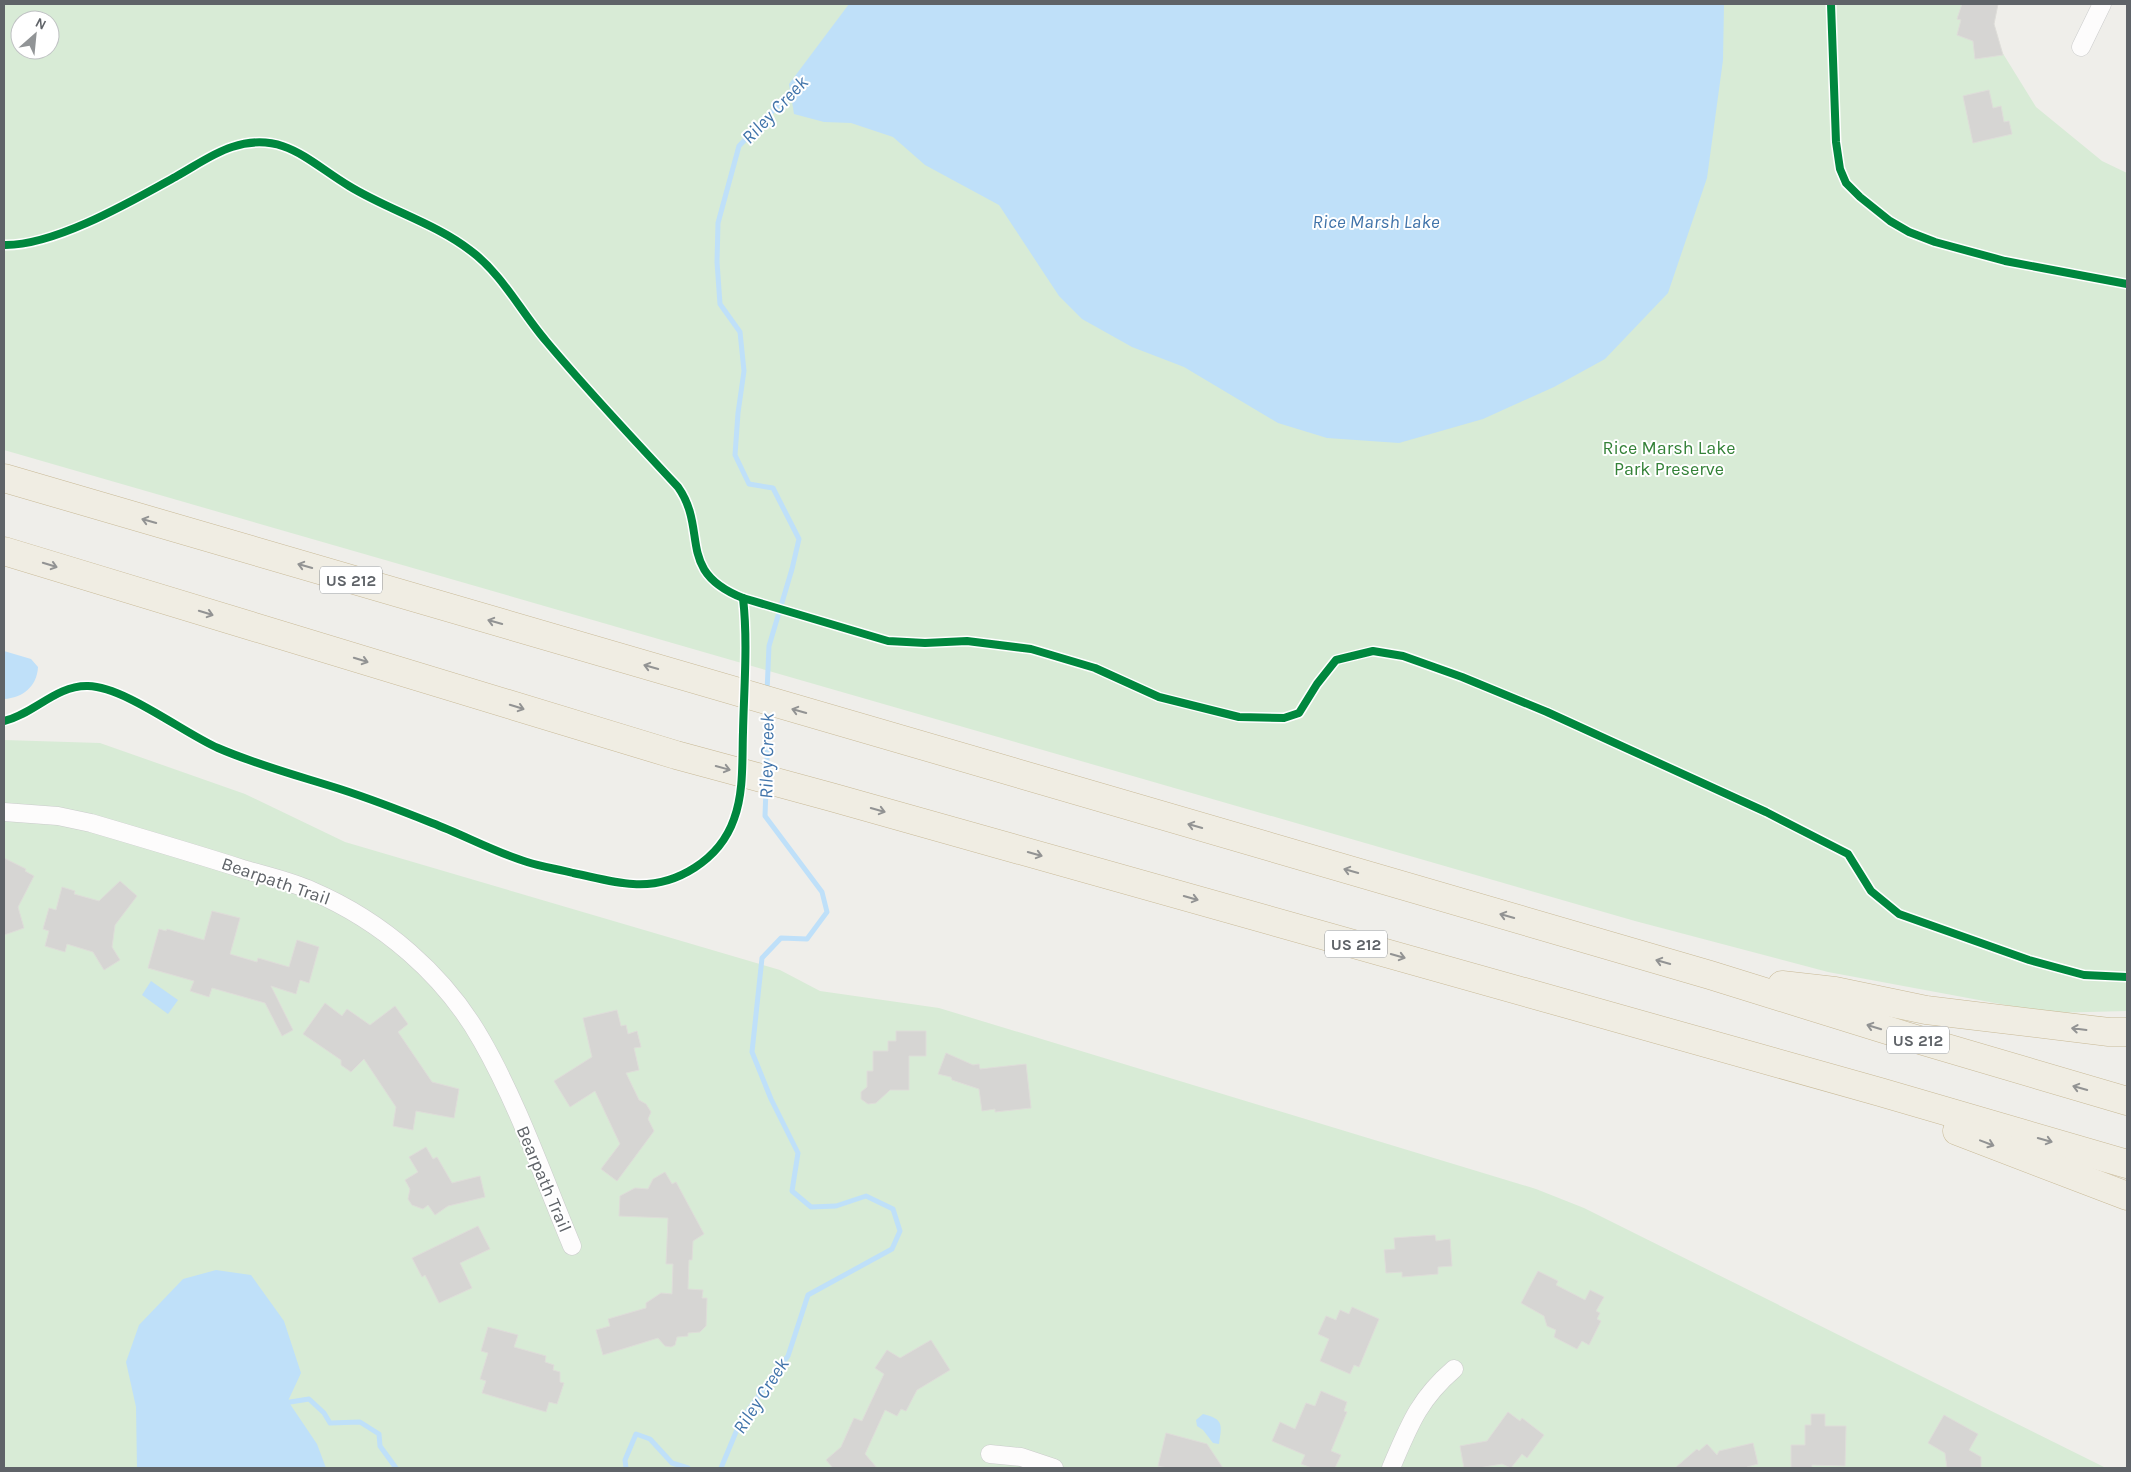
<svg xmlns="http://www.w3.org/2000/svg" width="2131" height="1472" font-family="Karla,sans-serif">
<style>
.green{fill:#d8ebd6;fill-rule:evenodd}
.water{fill:#bfe0f9}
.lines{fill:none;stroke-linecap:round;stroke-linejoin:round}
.stream{stroke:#bfe0f9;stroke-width:5}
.building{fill:#d6d5d3;stroke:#deddd9}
.street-casing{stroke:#cbcccc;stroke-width:19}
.highway-casing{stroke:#c8b996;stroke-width:29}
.street{stroke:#fdfcfc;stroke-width:18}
.highway{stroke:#f0ede3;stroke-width:28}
.cycleway-casing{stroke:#fff;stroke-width:11}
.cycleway{stroke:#00873e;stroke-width:8}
.oneway{stroke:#929393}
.labels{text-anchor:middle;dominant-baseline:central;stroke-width:4;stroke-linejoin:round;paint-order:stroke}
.shield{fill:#fff;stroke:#8f9295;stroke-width:1}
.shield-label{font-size:16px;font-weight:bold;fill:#5f6368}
.park-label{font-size:18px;fill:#348238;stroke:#fff}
.street-label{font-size:18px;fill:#5f6368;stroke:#fff}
.water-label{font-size:19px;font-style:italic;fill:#4174aa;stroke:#fff}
</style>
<rect width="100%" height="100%" fill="#efeeea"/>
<!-- green -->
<g class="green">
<path d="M4,4H1965L1989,31L2036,107L2102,161L2127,173V1011L2049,1013L1828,972L1635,921L4,450ZM20,20H50V50H20Z"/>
<polygon points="4,740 100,743 245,794 345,842 780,970 820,991 939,1008 1536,1189 1584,1208 2106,1468 4,1468"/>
</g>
<!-- water -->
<g class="water">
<polygon points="849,4 1724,4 1723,60 1707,178 1668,293 1605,359 1554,387 1483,419 1399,443 1327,438 1278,423 1184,367 1132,347 1082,319 1059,296 999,205 925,165 893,137 851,123 824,122 794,114 789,84"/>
<path d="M4,651L31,659L38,667C37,686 23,698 4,699Z"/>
<polygon points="151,981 178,1000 168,1014 142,995"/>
<polygon points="216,1270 251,1275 284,1321 301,1373 288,1401 317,1444 326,1468 137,1468 136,1407 126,1362 139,1325 183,1279"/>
<path d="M1203,1414C1224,1419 1222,1425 1219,1444L1213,1443L1203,1430L1197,1426L1196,1420Z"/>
</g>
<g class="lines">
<!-- stream -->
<g class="stream">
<polyline points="767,692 769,646 792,569 799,539 773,488 749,484 735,455 738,413 744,371 740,332 720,304 717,262 718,223 739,146 794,89"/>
<polyline points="767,772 767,708"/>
<polyline points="284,1403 309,1399 324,1413 330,1423 360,1422 379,1434 380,1446 396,1468"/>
<polyline points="626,1468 625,1460 636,1434 650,1439 672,1463 688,1468"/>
<polyline points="721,1468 741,1420 788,1356 808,1295 892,1249 900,1231 893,1209 866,1196 836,1206 811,1207 792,1191 798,1153 771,1099 752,1052 762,958 781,938 807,939 827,912 822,892 765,816 766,788"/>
</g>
</g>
<!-- building -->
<g class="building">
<polygon points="1962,4 1998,4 1994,24 2003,55 1975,59 1973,41 1957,35 1961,20 1957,19"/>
<polygon points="1989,90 1993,108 2001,106 2004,122 2009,121 2012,134 1973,143 1963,96"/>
<polygon points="4,858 26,869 25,871 34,876 18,907 24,928 4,935"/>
<polygon points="120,881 137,896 115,925 112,947 120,960 104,970 93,952 67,944 65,952 45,946 49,931 43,929 49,908 56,910 62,887 75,891 74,894 99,901"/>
<polygon points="212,911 240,918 230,954 257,962 258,958 289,967 297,940 319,947 309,983 300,980 296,994 271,986 293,1030 282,1036 265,1003 212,988 209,997 190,991 194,981 148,968 159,929 166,931 167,929 204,940"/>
<polygon points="325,1003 342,1016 347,1009 370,1025 395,1006 408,1024 398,1032 432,1082 459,1089 454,1118 416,1111 413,1130 393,1126 396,1107 364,1059 351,1072 341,1065 341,1060 303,1034"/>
<polygon points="617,1010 621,1026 626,1025 628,1034 637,1031 641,1047 634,1048 639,1070 626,1073 639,1100 646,1104 651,1112 648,1119 654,1131 617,1181 601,1169 620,1144 595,1091 570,1107 554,1081 592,1057 583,1018"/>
<polygon points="896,1031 926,1031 926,1056 909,1056 909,1090 890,1090 876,1103 868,1104 861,1099 861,1092 867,1087 867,1071 873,1071 873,1051 888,1051 888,1041 896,1041"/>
<polygon points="946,1053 973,1065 979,1064 980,1069 1026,1064 1031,1108 995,1112 995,1109 982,1111 979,1089 952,1080 951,1077 938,1074"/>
<polygon points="426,1147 433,1159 437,1157 452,1183 480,1176 485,1197 448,1206 435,1215 428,1205 423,1209 412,1205 408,1199 410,1189 405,1180 418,1172 409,1157"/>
<polygon points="665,1172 672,1184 676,1182 704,1234 693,1241 692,1260 689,1260 688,1289 703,1290 702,1298 707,1298 706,1326 700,1332 688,1333 688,1336 677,1337 675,1345 671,1347 665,1346 658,1338 603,1355 596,1330 610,1326 608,1319 646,1308 646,1303 661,1293 672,1294 673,1264 666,1264 668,1218 619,1216 620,1196 635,1188 648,1189 653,1179"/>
<polygon points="478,1226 490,1249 460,1263 472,1288 439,1303 425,1275 422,1277 412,1258"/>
<polygon points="1435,1235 1436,1241 1450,1239 1452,1266 1438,1267 1438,1274 1402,1277 1402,1272 1386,1273 1384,1250 1395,1249 1394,1238"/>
<polygon points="1538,1271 1558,1281 1556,1285 1585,1300 1590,1290 1604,1297 1596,1311 1600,1313 1597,1319 1601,1321 1589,1345 1582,1341 1577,1349 1554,1337 1556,1330 1547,1326 1544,1316 1521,1303"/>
<polygon points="1352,1307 1379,1319 1359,1367 1354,1365 1350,1374 1320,1361 1329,1339 1318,1334 1326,1316 1336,1320 1340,1310 1349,1314"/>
<polygon points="488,1327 518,1335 514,1347 546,1356 545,1362 554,1365 553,1370 560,1372 560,1382 564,1383 557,1404 549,1402 546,1412 482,1393 486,1381 480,1379 488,1353 481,1351"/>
<polygon points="931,1340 950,1370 917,1390 906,1411 901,1409 897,1416 885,1410 865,1454 877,1468 833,1468 826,1460 841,1447 854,1418 862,1421 884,1374 875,1368 887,1350 900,1358"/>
<polygon points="1321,1391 1347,1402 1344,1411 1347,1412 1331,1451 1341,1455 1335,1468 1312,1468 1301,1464 1305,1455 1272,1441 1280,1422 1295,1429 1306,1403 1315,1406"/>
<polygon points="1508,1412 1520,1421 1522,1418 1544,1435 1527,1458 1522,1454 1511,1468 1502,1464 1478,1468 1464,1468 1460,1446 1487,1441"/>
<polygon points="1811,1414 1825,1414 1825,1426 1846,1426 1845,1466 1812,1465 1812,1468 1791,1468 1791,1445 1805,1445 1805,1425 1811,1425"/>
<polygon points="1944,1415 1978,1434 1969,1450 1981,1457 1981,1468 1947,1468 1945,1453 1928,1443"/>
<polygon points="1166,1433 1207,1444 1223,1468 1168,1468 1158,1466"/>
<polygon points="1753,1443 1758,1464 1747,1467 1748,1468 1675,1468 1697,1449 1699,1451 1707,1444 1717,1455 1719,1451"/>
</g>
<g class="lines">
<!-- street casing -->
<g class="street-casing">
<g id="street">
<polyline points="2081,47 2102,4"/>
<path d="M4,812L58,816L91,823C142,838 193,853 243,869C266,876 290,881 312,891C382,921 445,975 482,1041C518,1104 544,1179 572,1246"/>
<polyline points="990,1454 1021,1457 1054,1468"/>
<path d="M1391,1468C1409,1426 1418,1400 1454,1369"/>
</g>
</g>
<!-- highway casing -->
<g class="highway-casing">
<g id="highway">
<polyline points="4,478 1710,975 1906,1036 2127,1101"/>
<polyline points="4,551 676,755 831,797 1880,1092 2127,1164"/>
<polyline points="1782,985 1835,991 1926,1010 2109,1032 2127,1032"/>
<polyline points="1957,1131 2127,1196"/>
</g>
</g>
<!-- street -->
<use href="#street" class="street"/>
<!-- highway -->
<use href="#highway" class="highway"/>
<!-- cycleway casing -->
<g class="cycleway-casing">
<g id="cycleway">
<polyline points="1831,4 1836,142 1840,169 1846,183 1860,197 1890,221 1909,232 1935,242 2005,261 2127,284"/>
<path d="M4,245C55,246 132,201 177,176C195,166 213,153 232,147C283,130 309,162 349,186C388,210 435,223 471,251C502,274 521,312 546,341C588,391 633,439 678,487C709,531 675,571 743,598"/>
<path d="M4,721C34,714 56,685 88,686C125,687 182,732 218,748C257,765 299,776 340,789C371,799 402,811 432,823C464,835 494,852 527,862C542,867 558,869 573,873C593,877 613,883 633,884C677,887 720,859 734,819C744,792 742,760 743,732C744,687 748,642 743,598L888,641L925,643L967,641L1031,649L1095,668L1159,697L1239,717L1284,718L1299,713L1317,684L1336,660L1373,651L1403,656L1462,677L1547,712L1766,812L1848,854L1871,891L1899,914L2029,960L2084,975L2127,977"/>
</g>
</g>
<!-- cycleway -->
<use href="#cycleway" class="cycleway"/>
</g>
<!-- one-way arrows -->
<defs><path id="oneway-shaft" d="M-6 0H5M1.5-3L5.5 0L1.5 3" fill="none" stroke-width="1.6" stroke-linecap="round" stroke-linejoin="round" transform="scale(1.25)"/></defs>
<g class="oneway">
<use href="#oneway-shaft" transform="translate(149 521) rotate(-164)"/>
<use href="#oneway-shaft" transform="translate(50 565) rotate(17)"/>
<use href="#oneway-shaft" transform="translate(305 566) rotate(-164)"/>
<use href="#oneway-shaft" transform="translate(206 613) rotate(17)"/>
<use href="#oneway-shaft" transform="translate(495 622) rotate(-164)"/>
<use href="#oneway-shaft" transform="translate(361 660) rotate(17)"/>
<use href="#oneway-shaft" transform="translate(651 667) rotate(-164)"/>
<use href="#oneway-shaft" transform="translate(517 707) rotate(17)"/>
<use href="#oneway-shaft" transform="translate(799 711) rotate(-164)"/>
<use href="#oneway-shaft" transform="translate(723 768) rotate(15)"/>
<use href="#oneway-shaft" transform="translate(878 810) rotate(16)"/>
<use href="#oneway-shaft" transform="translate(1195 826) rotate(-164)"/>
<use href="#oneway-shaft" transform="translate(1035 854) rotate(16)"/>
<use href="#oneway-shaft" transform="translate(1351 871) rotate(-164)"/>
<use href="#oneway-shaft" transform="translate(1191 898) rotate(16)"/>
<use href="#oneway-shaft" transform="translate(1507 916) rotate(-164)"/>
<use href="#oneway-shaft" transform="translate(1398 956) rotate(16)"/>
<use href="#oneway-shaft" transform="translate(1663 962) rotate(-164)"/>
<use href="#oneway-shaft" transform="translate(1874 1027) rotate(-163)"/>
<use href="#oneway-shaft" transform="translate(2079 1029) rotate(-173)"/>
<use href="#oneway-shaft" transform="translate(2080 1088) rotate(-164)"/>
<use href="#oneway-shaft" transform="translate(2045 1140) rotate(16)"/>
<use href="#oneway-shaft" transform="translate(1987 1143) rotate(21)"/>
</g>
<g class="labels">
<!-- shield labels -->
<g class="shield">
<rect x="320" y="566.5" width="62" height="27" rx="4"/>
<rect x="1325" y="930.5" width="62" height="27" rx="4"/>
<rect x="1887" y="1026.5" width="62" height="27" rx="4"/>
</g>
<g class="shield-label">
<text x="351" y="580">US 212</text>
<text x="1356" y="944">US 212</text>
<text x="1918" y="1040">US 212</text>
</g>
<!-- park labels -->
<g class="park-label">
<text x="1669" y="448">Rice Marsh Lake<tspan x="1669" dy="21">Park Preserve</tspan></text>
</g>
<!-- street labels -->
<g class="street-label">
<text transform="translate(276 881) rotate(19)">Bearpath Trail</text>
<text transform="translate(544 1179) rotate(67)">Bearpath Trail</text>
</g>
<!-- water labels -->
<g class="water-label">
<text transform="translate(775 110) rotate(-46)">Riley Creek</text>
<text x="1376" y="222">Rice Marsh Lake</text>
<text transform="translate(767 756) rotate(-89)">Riley Creek</text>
<text transform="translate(761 1396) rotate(-57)">Riley Creek</text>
</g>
</g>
<!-- border -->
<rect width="2131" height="1472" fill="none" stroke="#5f6368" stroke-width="10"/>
<!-- north arrow -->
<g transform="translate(35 35) rotate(27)"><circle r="24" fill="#ffffff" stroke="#bfc1c3"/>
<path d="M0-4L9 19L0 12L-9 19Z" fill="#919496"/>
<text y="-8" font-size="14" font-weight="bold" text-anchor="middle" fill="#5f6368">N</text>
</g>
</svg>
